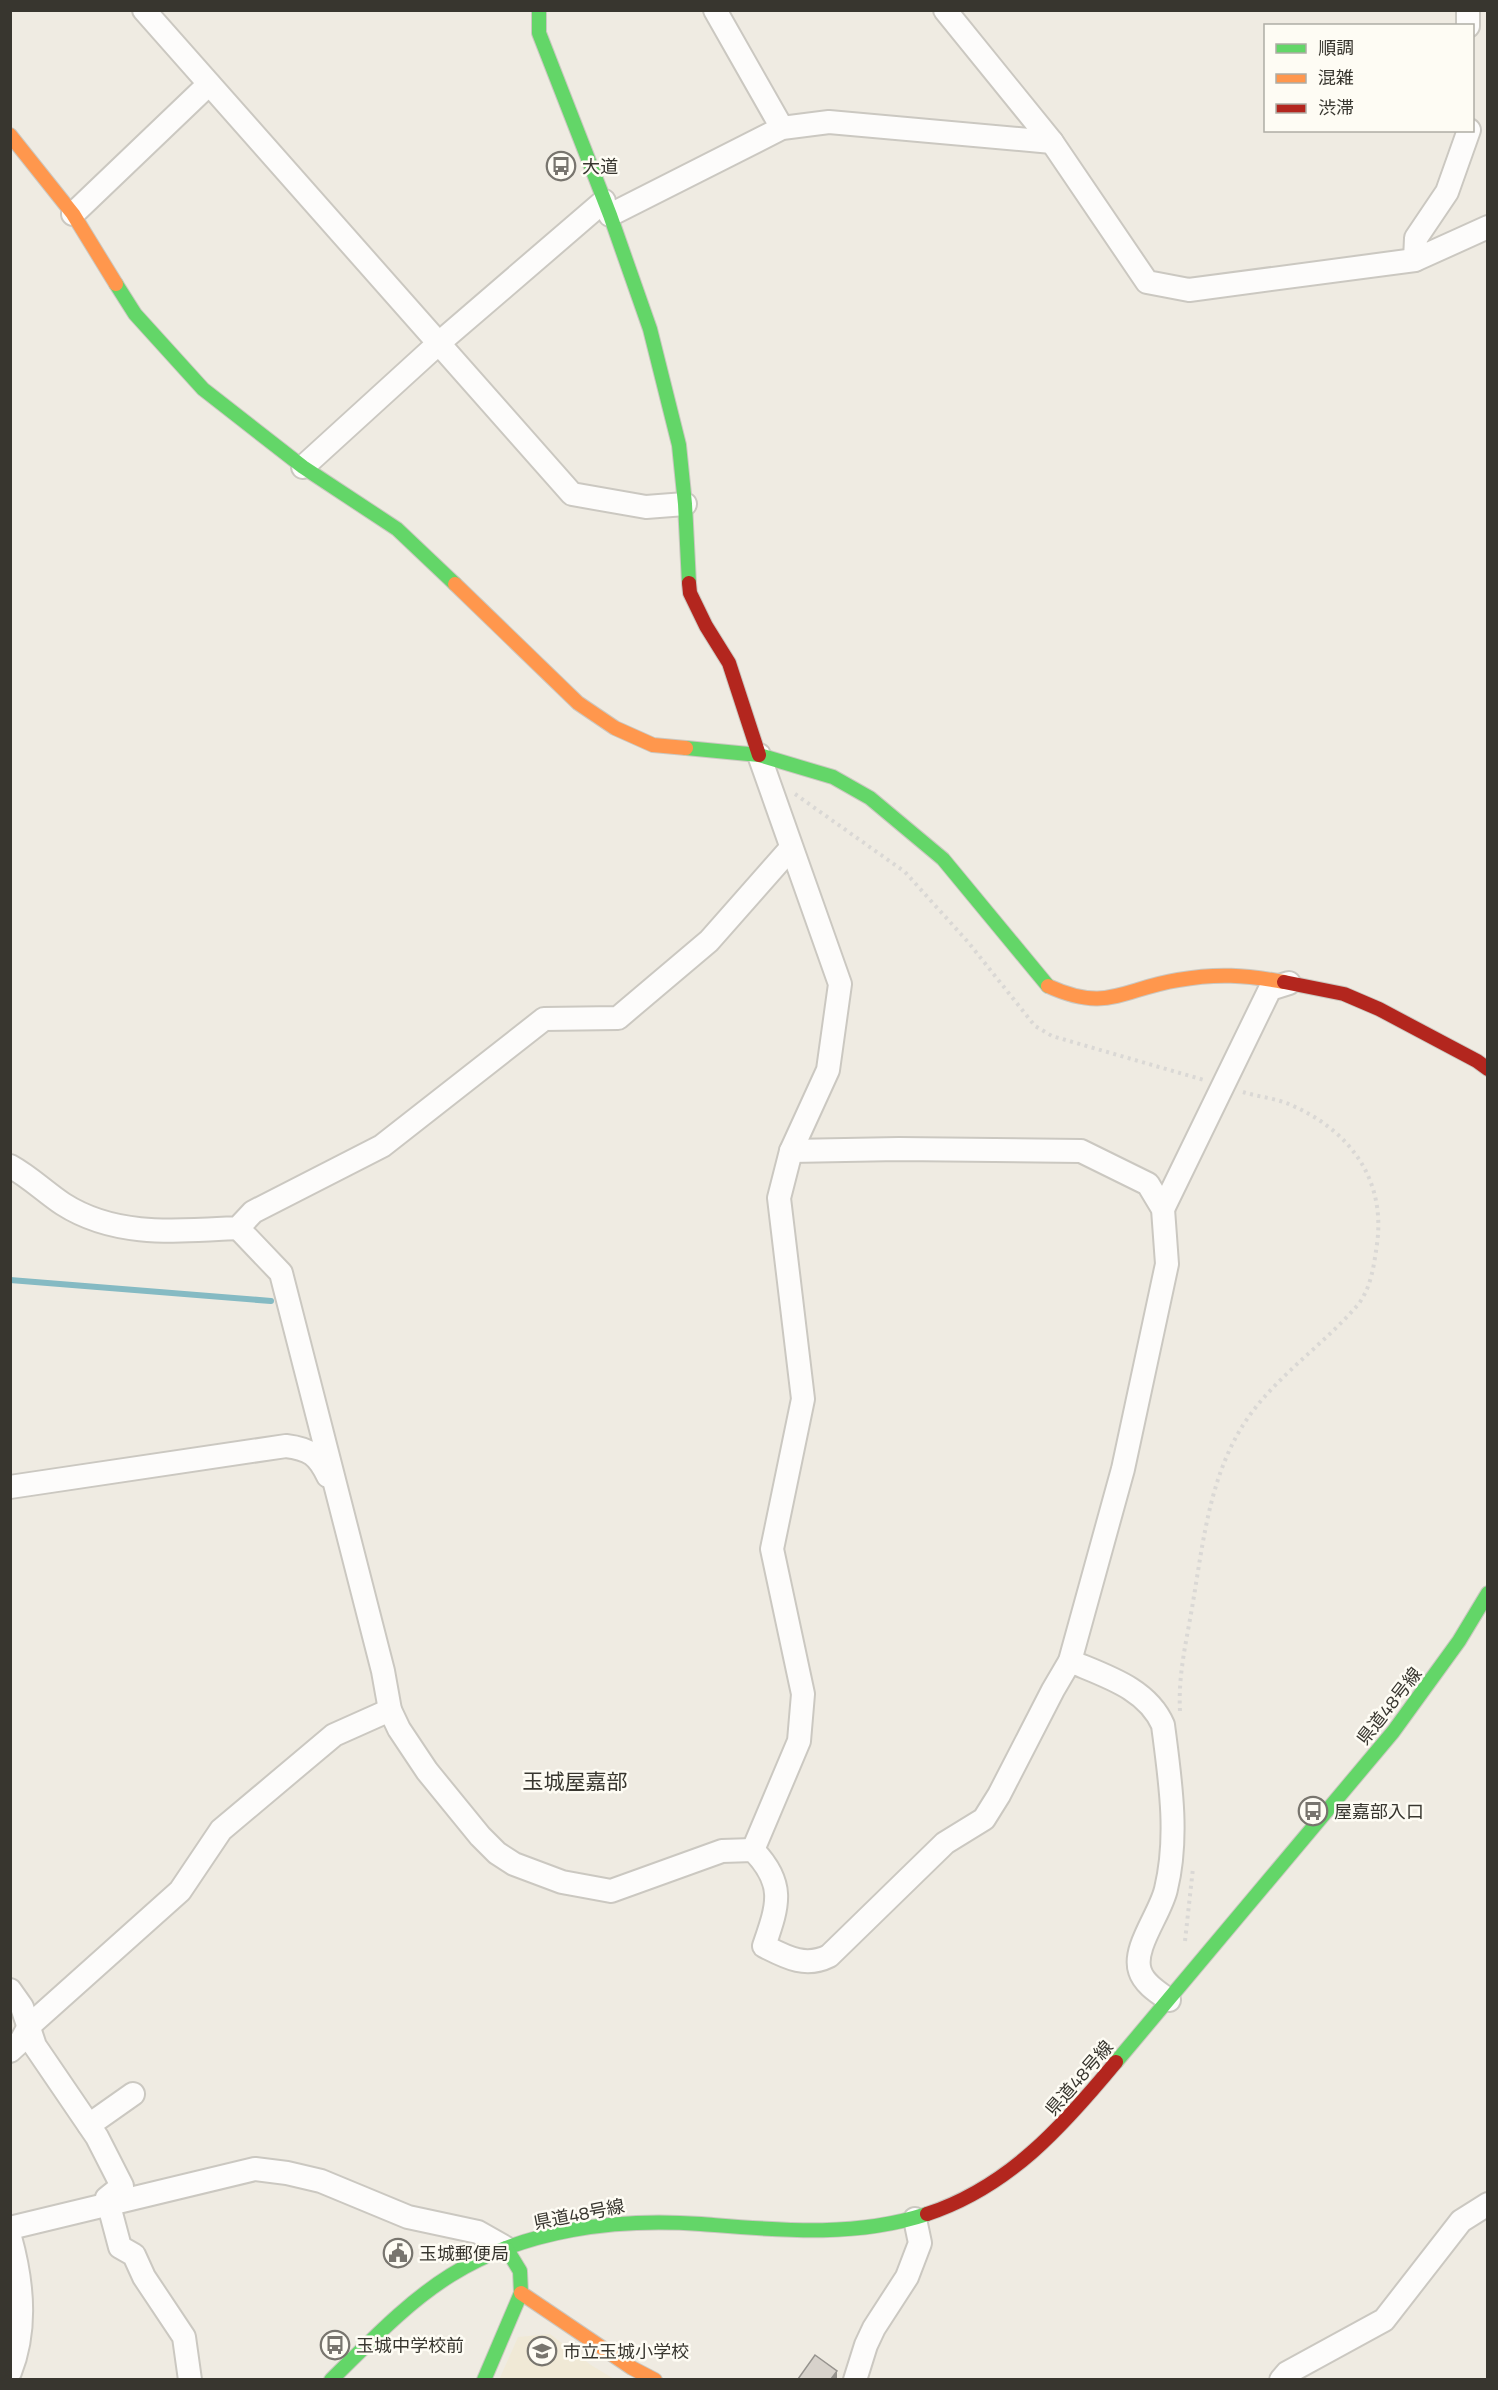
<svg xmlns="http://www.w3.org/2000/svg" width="1498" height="2390" font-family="'Titillium Web','Noto Sans JP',sans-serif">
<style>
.built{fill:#f0e9d6}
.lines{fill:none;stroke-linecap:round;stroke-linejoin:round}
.stream{stroke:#85bac3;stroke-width:6}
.street-casing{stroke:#cbc8c1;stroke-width:26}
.fast-casing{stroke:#cbc8c1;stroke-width:16}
.slow-casing{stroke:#cbc8c1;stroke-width:16}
.jam-casing{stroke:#cbc8c1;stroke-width:16}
.path{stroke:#dad8d5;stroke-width:4;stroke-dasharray:3 4.5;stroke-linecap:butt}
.street{stroke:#fdfcfb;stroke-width:22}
.fast{stroke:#63d668;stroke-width:14}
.slow{stroke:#ff974d;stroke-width:14}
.jam{stroke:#b3261e;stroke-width:14}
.shaded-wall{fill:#96938e}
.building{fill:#d7d2cb;stroke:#96938e;stroke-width:1.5}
.labels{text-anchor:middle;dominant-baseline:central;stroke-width:5;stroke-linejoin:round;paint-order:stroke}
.poi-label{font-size:18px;fill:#38362f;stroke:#fefcf4;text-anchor:start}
.street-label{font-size:18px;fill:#38362f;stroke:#fefcf4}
.quarter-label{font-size:21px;fill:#38362f;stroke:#fefcf4}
</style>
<rect width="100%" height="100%" fill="#efebe2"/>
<!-- built -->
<polygon class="built" points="550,2334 591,2365 614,2379 499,2380 518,2337"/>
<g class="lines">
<!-- stream -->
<polyline class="stream" points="10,1280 271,1301"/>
<!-- street casing -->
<g class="street-casing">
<g id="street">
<polyline points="144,10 572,494 646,507 685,504"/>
<polyline points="715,10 782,128"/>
<polyline points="945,10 1052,142 1147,282 1189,290 1415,260 1488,227"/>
<polyline points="1468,10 1468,26"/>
<polyline points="73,214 209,84"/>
<polyline points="610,215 782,128 829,122 1052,142"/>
<polyline points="1415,260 1416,238 1447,192 1469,130"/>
<polyline points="303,467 439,343 604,201"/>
<path d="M10,1166C30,1177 45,1192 63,1204C116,1238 178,1231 238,1228L253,1212L382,1146L544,1019L618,1018L709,941L791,848"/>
<polyline points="1163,1209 1270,989 1289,983"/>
<path d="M238,1228L281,1273L383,1671L390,1710L399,1729L427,1771L480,1836L497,1853L514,1864L562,1882L611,1891L722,1851L753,1850C786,1884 778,1905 764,1946C786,1957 805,1968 829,1956L945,1843L984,1819L999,1795L1053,1690L1070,1661L1123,1469L1167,1264L1163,1209L1148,1184L1081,1151L899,1149L791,1151"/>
<path d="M10,1487L286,1446C310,1449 318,1455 328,1476"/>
<path d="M1070,1661C1105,1676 1147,1688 1163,1725C1170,1779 1179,1836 1166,1889C1161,1913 1132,1948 1140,1971C1144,1984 1159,1993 1169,2000"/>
<polyline points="753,1850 799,1741 803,1694 772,1549 803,1399 779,1198 791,1151 828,1070 840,984 759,755"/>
<polyline points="10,1990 22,2007 35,2046 97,2137 122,2186 107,2198 120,2247 134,2255 144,2277 184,2337 190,2380"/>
<polyline points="10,2051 21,2041 29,2026 180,1891 221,1830 334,1735 390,1710"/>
<polyline points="89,2125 133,2094"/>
<polyline points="10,2228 255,2169 287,2173 321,2181 408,2217 478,2232 506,2248"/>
<path d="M10,2237C22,2280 27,2330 10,2372"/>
<polyline points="855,2380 866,2345 874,2328 907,2277 920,2243 915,2219"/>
<polyline points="1281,2380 1287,2373 1384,2320 1461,2221 1488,2204"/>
</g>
</g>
<!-- fast casing -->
<g class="fast-casing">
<g id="fast">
<polyline points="539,10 539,33 610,215 650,329 679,445 685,504 689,583"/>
<polyline points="116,284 135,314 203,389 303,467 397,529 455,584"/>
<polyline points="686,748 759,755 833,777 870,798 943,859 1048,986"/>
<polyline points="1116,2062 1393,1732 1459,1641 1488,1593"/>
<path d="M331,2380C369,2343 406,2303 451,2275C525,2229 616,2218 701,2224C778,2230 854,2238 927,2214"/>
<polyline points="484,2380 521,2293 520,2271 506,2248"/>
</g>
</g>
<!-- slow casing -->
<g class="slow-casing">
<g id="slow">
<polyline points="10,135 73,214 116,284"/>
<polyline points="455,584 578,703 615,728 653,745 686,748"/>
<path d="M1048,986C1107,1013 1122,989 1178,980C1217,973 1245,975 1284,982"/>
<polyline points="521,2293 632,2368 655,2380"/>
</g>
</g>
<!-- jam casing -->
<g class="jam-casing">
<g id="jam">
<polyline points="689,583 690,593 706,626 729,663 759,755"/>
<polyline points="1284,982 1344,994 1379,1009 1477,1061 1488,1069"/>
<path d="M927,2214C1009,2187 1063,2126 1116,2062"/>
</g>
</g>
<!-- path -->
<g class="path">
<polyline points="795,794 905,872 968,942 1035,1026 1052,1036 1204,1080"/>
<path d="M1180,1711C1178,1676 1186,1643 1192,1608C1203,1544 1209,1477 1245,1422C1275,1377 1321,1347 1356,1307C1371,1290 1374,1265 1377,1244C1386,1179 1349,1130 1291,1105C1276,1098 1258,1097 1243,1092"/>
<polyline points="1185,1941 1193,1868"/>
</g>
<!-- street -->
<use href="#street" class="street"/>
<!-- fast -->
<use href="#fast" class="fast"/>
<!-- slow -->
<use href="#slow" class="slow"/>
<!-- jam -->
<use href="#jam" class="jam"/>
</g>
<!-- shaded-wall -->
<polygon class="shaded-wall" points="837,2371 837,2379 831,2379"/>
<!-- building -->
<polygon class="building" points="815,2355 837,2371 831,2379 798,2379"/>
<!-- icons -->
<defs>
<g id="bus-ring" transform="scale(1.5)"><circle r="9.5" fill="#fefcf4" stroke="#78756e" stroke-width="1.5"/><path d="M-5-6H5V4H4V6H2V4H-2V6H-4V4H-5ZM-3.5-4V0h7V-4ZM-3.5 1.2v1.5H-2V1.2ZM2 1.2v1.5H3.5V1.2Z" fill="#78756e"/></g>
<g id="civic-ring" transform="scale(1.5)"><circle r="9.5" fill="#fefcf4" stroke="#78756e" stroke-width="1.5"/><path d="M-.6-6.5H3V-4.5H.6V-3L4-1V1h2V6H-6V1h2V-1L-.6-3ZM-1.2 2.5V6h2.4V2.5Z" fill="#78756e"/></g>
<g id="school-ring" transform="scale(1.5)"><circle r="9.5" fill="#fefcf4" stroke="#78756e" stroke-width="1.5"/><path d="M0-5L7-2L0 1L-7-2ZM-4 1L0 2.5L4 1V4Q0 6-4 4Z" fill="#78756e"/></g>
</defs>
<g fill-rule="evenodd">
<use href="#bus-ring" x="561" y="166"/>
<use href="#bus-ring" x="1313" y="1811"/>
<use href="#civic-ring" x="398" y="2253"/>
<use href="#bus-ring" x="335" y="2345"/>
<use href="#school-ring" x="542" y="2351"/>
</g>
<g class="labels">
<!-- poi labels -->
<g class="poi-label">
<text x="582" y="166">大道</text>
<text x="1334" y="1811">屋嘉部入口</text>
<text x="419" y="2253">玉城郵便局</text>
<text x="356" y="2345">玉城中学校前</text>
<text x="563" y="2351">市立玉城小学校</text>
</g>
<!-- street labels -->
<g class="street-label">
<text transform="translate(1389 1706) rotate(-52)">県道48号線</text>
<text transform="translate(1079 2078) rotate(-49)">県道48号線</text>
<text transform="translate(579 2214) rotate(-11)">県道48号線</text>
</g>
<!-- quarter labels -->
<g class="quarter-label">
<text x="575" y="1781">玉城屋嘉部</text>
</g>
</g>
<!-- border -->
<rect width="1498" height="2390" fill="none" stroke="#38362f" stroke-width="24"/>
<!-- legend -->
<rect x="1264" y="24" width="210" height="108" fill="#fefcf4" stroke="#afada5" stroke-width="1.5"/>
<rect x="1276" y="44" width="30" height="9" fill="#63d668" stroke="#afada5" stroke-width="1.5"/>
<text x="1318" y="54" font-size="18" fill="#38362f">順調</text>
<rect x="1276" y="74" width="30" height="9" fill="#ff974d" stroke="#afada5" stroke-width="1.5"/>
<text x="1318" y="84" font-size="18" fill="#38362f">混雑</text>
<rect x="1276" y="104" width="30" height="9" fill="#b3261e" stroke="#afada5" stroke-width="1.5"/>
<text x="1318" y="114" font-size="18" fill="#38362f">渋滞</text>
</svg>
